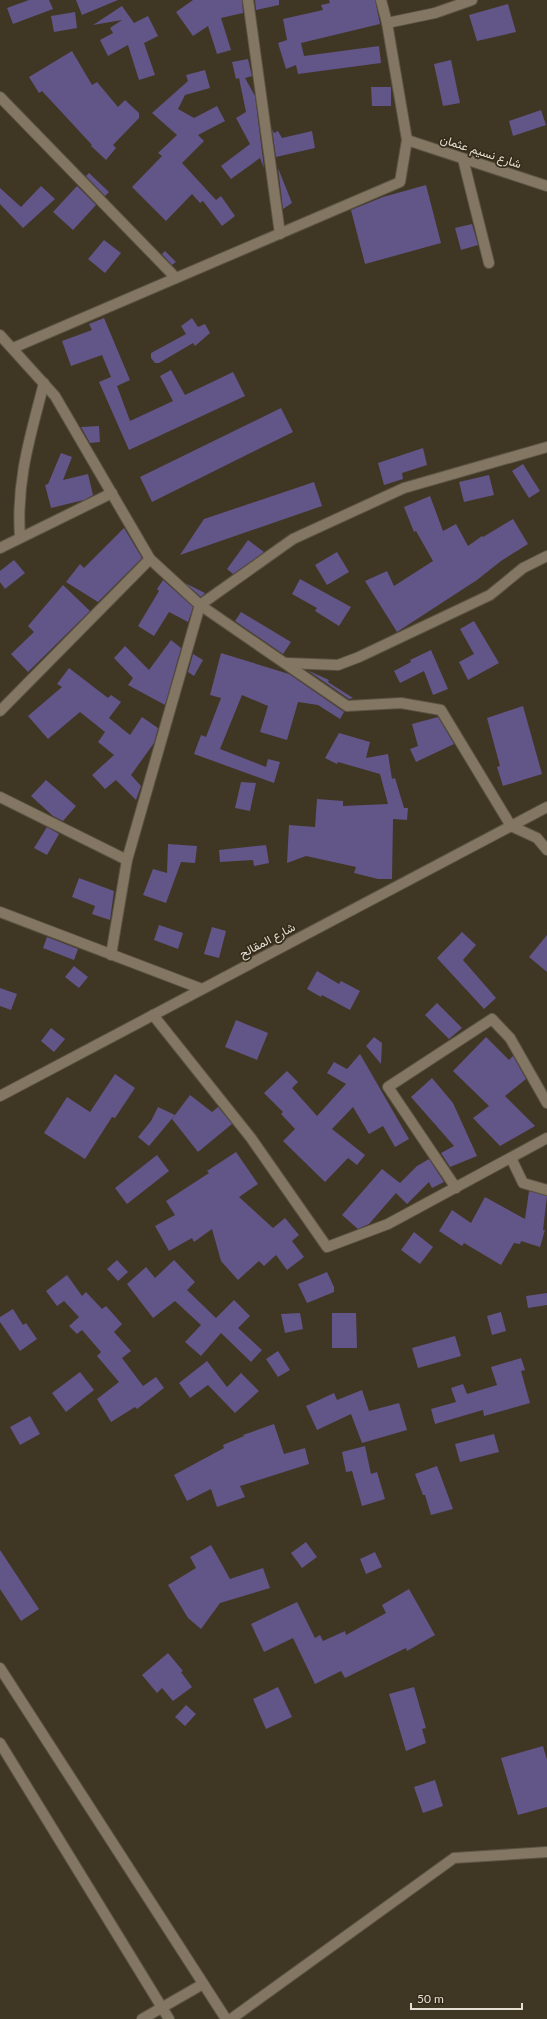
<svg xmlns="http://www.w3.org/2000/svg" width="547" height="2019" font-family="Lato,Vazirmatn,sans-serif">
<style>
.building{fill:#625588}
.lines{fill:none;stroke-linecap:round;stroke-linejoin:round}
.minor-casing{stroke:#5c5444;stroke-width:12}
.minor{stroke:#837763;stroke-width:10}
.labels{text-anchor:middle;dominant-baseline:central;stroke-width:3.5;stroke-linejoin:round;paint-order:stroke}
.street-label{font-size:12px;fill:#e4ded3;stroke:#362c1a}
</style>
<rect width="100%" height="100%" fill="#403624"/>
<!-- building -->
<g class="building">
<polygon points="29,0 49,0 53,9 13,24 7,8"/>
<polygon points="76,0 118,0 82,15"/>
<polygon points="193,0 242,0 243,13 221,18 231,50 217,54 208,26 193,36 176,12"/>
<polygon points="255,0 279,0 279,5 256,10"/>
<polygon points="329,0 375,0 380,24 301,43 304,56 379,46 381,63 298,74 296,65 286,69 278,43 287,40 283,19 323,10 321,5 330,3"/>
<polygon points="508,4 516,32 477,41 469,15"/>
<polygon points="122,6 134,23 148,16 158,36 144,43 155,75 139,80 128,45 108,56 100,40 113,33 110,28 122,20 93,25"/>
<polygon points="75,12 77,28 54,32 51,16"/>
<polygon points="72,51 92,85 97,82 118,107 125,100 139,113 139,118 113,145 116,148 106,160 91,146 92,145 42,91 39,93 29,77"/>
<polygon points="248,59 252,76 245,78 255,96 264,168 260,158 231,179 221,166 250,144 236,118 246,112 239,78 236,79 232,62"/>
<polygon points="451,60 460,103 443,106 434,64"/>
<polygon points="205,70 210,88 185,95 178,109 194,118 217,106 225,121 198,135 204,141 182,163 216,200 221,196 235,216 222,226 203,201 200,203 192,194 166,221 132,187 162,156 158,153 177,135 152,113 188,81 186,75"/>
<polygon points="371,87 391,87 391,106 372,106"/>
<polygon points="541,110 546,125 513,136 509,121"/>
<polygon points="272,129 274,133 278,131 282,138 312,131 315,148 276,157"/>
<polygon points="278,168 292,203 283,209"/>
<polygon points="89,173 109,192 105,196 86,176"/>
<polygon points="426,185 441,243 365,264 351,210 383,197"/>
<polygon points="41,186 55,199 23,228 0,204 0,188 21,207"/>
<polygon points="77,186 96,205 73,230 53,212"/>
<polygon points="472,224 478,245 461,250 455,228"/>
<polygon points="104,240 121,253 105,273 88,259"/>
<polygon points="165,251 176,262 172,265 162,254"/>
<polygon points="104,318 130,380 117,386 130,421 173,401 160,376 171,370 185,395 233,372 245,396 129,450 99,382 111,377 102,355 71,366 62,341 92,330 89,324"/>
<polygon points="192,318 198,327 205,324 210,333 195,346 193,343 159,363 155,363 151,358 151,353 186,334 181,326"/>
<polygon points="281,408 293,432 152,502 140,477"/>
<polygon points="99,426 100,442 90,443 81,427"/>
<polygon points="423,448 427,465 402,473 403,479 384,485 378,463"/>
<polygon points="61,453 72,457 63,480 88,474 93,495 84,500 51,508 45,485 48,484"/>
<polygon points="523,464 540,491 529,498 512,471"/>
<polygon points="489,475 494,495 464,502 459,482"/>
<polygon points="314,482 322,506 180,555 204,519"/>
<polygon points="430,496 443,531 456,524 468,546 482,536 483,537 513,519 528,544 501,561 477,580 397,632 365,581 387,571 394,586 433,561 416,531 414,532 404,507"/>
<polygon points="124,528 142,558 98,602 66,582 80,564 84,568"/>
<polygon points="248,540 264,552 233,574 227,569"/>
<polygon points="337,552 349,572 327,585 315,565"/>
<polygon points="14,560 25,573 5,589 0,582 0,571"/>
<polygon points="300,579 351,607 339,626 315,611 317,608 292,594"/>
<polygon points="163,580 193,607 188,622 169,612 154,636 138,626 159,591 157,589"/>
<polygon points="185,583 205,593 201,597"/>
<polygon points="63,585 90,611 28,672 11,654 34,632 28,626"/>
<polygon points="241,612 291,642 283,654 235,621"/>
<polygon points="474,621 499,663 468,680 459,662 474,654 460,629"/>
<polygon points="171,640 181,648 165,705 128,685 133,678 114,658 125,646 149,670"/>
<polygon points="431,650 448,689 433,695 424,671 400,683 394,671 411,662 410,660"/>
<polygon points="221,653 289,674 344,712 340,719 318,705 298,702 287,740 260,732 268,706 242,695 220,749 266,767 268,759 280,762 274,783 194,754 201,735 206,737 221,698 210,695"/>
<polygon points="193,654 203,660 194,676 188,672"/>
<polygon points="69,668 108,698 111,695 121,702 109,718 130,735 142,717 158,728 154,743 131,775 141,786 136,800 116,780 105,789 92,775 114,755 98,742 105,732 80,712 48,739 28,716 62,687 57,684"/>
<polygon points="307,670 329,680 328,682 353,698 349,699"/>
<polygon points="523,706 542,774 503,786 497,767 500,766 487,718"/>
<polygon points="438,717 454,744 416,762 410,749 418,746 412,724"/>
<polygon points="339,733 370,742 366,758 388,754 392,779 395,778 404,808 408,808 407,820 393,819 392,879 378,879 354,873 356,867 306,856 287,863 289,825 315,827 317,799 343,801 343,806 388,804 380,774 338,762 337,764 325,758"/>
<polygon points="46,780 76,806 63,821 53,816 31,796"/>
<polygon points="241,782 256,783 250,811 235,808"/>
<polygon points="47,827 59,834 47,855 34,848"/>
<polygon points="168,844 197,846 195,863 181,862 166,903 143,895 153,869 167,873"/>
<polygon points="266,845 269,863 254,866 253,860 220,862 219,850"/>
<polygon points="79,878 114,891 110,920 92,914 95,906 72,897"/>
<polygon points="159,925 183,933 178,949 154,940"/>
<polygon points="212,927 226,931 219,958 204,954"/>
<polygon points="462,932 476,945 463,960 496,998 484,1009 437,958"/>
<polygon points="547,935 547,972 529,957"/>
<polygon points="47,937 78,949 74,960 43,948"/>
<polygon points="74,966 88,977 79,988 65,977"/>
<polygon points="317,971 339,984 341,981 360,991 350,1010 322,995 321,997 307,989"/>
<polygon points="0,988 17,994 11,1010 0,1006"/>
<polygon points="437,1003 462,1028 449,1039 425,1015"/>
<polygon points="236,1020 268,1033 257,1060 225,1047"/>
<polygon points="51,1028 65,1039 54,1052 41,1041"/>
<polygon points="374,1037 382,1043 381,1064 366,1046"/>
<polygon points="486,1037 509,1060 513,1056 526,1079 505,1096 535,1126 500,1146 473,1118 489,1106 453,1071"/>
<polygon points="360,1054 409,1139 395,1147 383,1126 369,1134 353,1107 332,1129 365,1155 357,1165 348,1158 325,1182 283,1141 295,1129 281,1114 283,1112 264,1093 287,1071 298,1082 292,1088 317,1116 346,1084 327,1073 334,1062 347,1069"/>
<polygon points="115,1074 135,1088 115,1118 112,1117 85,1159 44,1133 67,1097 90,1112"/>
<polygon points="432,1078 453,1103 477,1156 450,1167 441,1153 454,1146 411,1097"/>
<polygon points="190,1095 212,1112 218,1107 232,1124 198,1152 172,1119"/>
<polygon points="158,1107 175,1115 149,1146 138,1137 151,1121"/>
<polygon points="236,1152 258,1184 239,1197 273,1228 285,1218 299,1235 292,1241 304,1257 287,1270 276,1255 264,1266 259,1261 238,1280 221,1261 212,1229 194,1242 192,1238 169,1251 155,1226 175,1215 166,1201 209,1173 207,1171"/>
<polygon points="157,1155 169,1171 127,1204 115,1188"/>
<polygon points="429,1159 444,1182 432,1188 429,1182 407,1204 396,1193 369,1224 358,1229 342,1215 382,1169 400,1183 417,1166"/>
<polygon points="529,1191 547,1196 543,1230 545,1230 540,1247 521,1241 520,1244 514,1243 501,1265 464,1243 462,1246 439,1231 452,1210 471,1223 485,1197 525,1219"/>
<polygon points="414,1232 433,1247 420,1264 401,1250"/>
<polygon points="117,1260 128,1272 118,1281 107,1269"/>
<polygon points="174,1260 195,1282 187,1290 216,1318 234,1300 250,1316 238,1328 262,1350 251,1362 221,1333 201,1356 185,1342 201,1325 175,1301 153,1318 127,1284 146,1267 155,1278"/>
<polygon points="327,1272 334,1287 334,1292 307,1303 298,1284"/>
<polygon points="67,1275 82,1296 86,1292 102,1309 106,1306 122,1324 114,1332 131,1351 122,1358 143,1386 156,1377 164,1388 137,1409 135,1407 111,1422 97,1399 119,1382 97,1356 101,1352 82,1330 77,1334 69,1326 79,1317 64,1301 57,1306 46,1291"/>
<polygon points="547,1293 547,1305 528,1308 526,1296"/>
<polygon points="13,1309 23,1325 26,1323 37,1339 20,1351 0,1322 0,1317"/>
<polygon points="501,1312 506,1331 492,1335 487,1316"/>
<polygon points="300,1313 303,1329 285,1333 281,1314"/>
<polygon points="332,1313 356,1313 357,1348 332,1348"/>
<polygon points="455,1336 461,1356 418,1368 412,1348"/>
<polygon points="278,1351 290,1370 278,1377 266,1359"/>
<polygon points="521,1358 525,1370 521,1371 530,1403 484,1416 483,1410 435,1424 431,1409 456,1402 451,1388 463,1384 467,1394 497,1385 491,1367"/>
<polygon points="207,1361 227,1387 241,1373 259,1391 235,1413 208,1385 190,1398 179,1383"/>
<polygon points="80,1372 94,1390 66,1412 52,1393"/>
<polygon points="362,1390 369,1411 399,1403 407,1430 362,1443 351,1414 317,1430 306,1406 334,1393 337,1400"/>
<polygon points="30,1416 40,1434 20,1445 10,1427"/>
<polygon points="274,1424 284,1454 305,1448 309,1464 240,1486 245,1497 217,1507 211,1489 187,1501 174,1475 224,1448 223,1445 244,1436 243,1435"/>
<polygon points="494,1434 499,1452 460,1462 455,1444"/>
<polygon points="365,1446 371,1474 377,1472 385,1499 362,1506 352,1471 346,1472 342,1452"/>
<polygon points="437,1466 453,1509 431,1515 425,1495 423,1495 415,1474"/>
<polygon points="306,1542 317,1557 302,1568 291,1553"/>
<polygon points="211,1545 230,1579 263,1568 270,1588 220,1603 201,1629 188,1618 168,1585 196,1568 190,1557"/>
<polygon points="0,1550 39,1609 21,1621 0,1589"/>
<polygon points="375,1552 382,1567 366,1574 360,1559"/>
<polygon points="409,1589 435,1635 407,1651 406,1648 345,1678 341,1671 315,1684 293,1638 264,1652 251,1624 297,1602 315,1638 320,1635 323,1641 345,1631 346,1635 386,1613 382,1605"/>
<polygon points="168,1653 183,1671 181,1672 192,1687 173,1701 162,1688 157,1693 142,1675"/>
<polygon points="278,1687 292,1717 266,1729 253,1699"/>
<polygon points="414,1687 426,1728 422,1729 426,1743 406,1751 389,1694"/>
<polygon points="186,1705 196,1714 185,1726 175,1717"/>
<polygon points="543,1746 547,1760 547,1807 518,1815 501,1758"/>
<polygon points="435,1780 443,1806 423,1813 414,1787"/>
</g>
<g class="lines">
<!-- minor casing -->
<g class="minor-casing">
<g id="minor">
<polyline points="248,0 280,234"/>
<polyline points="387,23 435,13 472,0"/>
<polyline points="0,97 176,278"/>
<polyline points="407,140 547,186"/>
<polyline points="463,159 489,263"/>
<polyline points="0,335 55,396 150,559 200,605 347,706 401,703 441,710 511,826 537,838 547,850"/>
<polyline points="13,348 400,182 407,140 387,23 381,0"/>
<path d="M20,537C16,481 30,437 44,383"/>
<polyline points="0,548 112,493"/>
<polyline points="286,663 338,665 359,657 490,595 523,568 547,556"/>
<polyline points="0,711 150,559"/>
<polyline points="0,797 127,860"/>
<polyline points="0,912 202,989"/>
<polyline points="111,955 127,860 200,605 293,539 404,488 547,447"/>
<polyline points="153,1015 251,1138 327,1247 388,1224 547,1138"/>
<polyline points="0,1096 547,807"/>
<polyline points="511,1158 523,1183 547,1190"/>
<polyline points="456,1188 388,1087 492,1019 510,1038 547,1103"/>
<polyline points="0,1668 226,2019"/>
<polyline points="0,1743 169,2019"/>
<polyline points="142,2019 203,1984"/>
<polyline points="231,2019 454,1858 547,1852"/>
</g>
</g>
<!-- minor -->
<use href="#minor" class="minor"/>
</g>
<g class="labels">
<!-- street labels -->
<g class="street-label">
<text transform="translate(481 151) rotate(18)">شارع نسيم عثمان</text>
<text transform="translate(267 940) rotate(-28)">شارع المقالح</text>
</g>
</g>
<!-- scale -->
<path d="M411 2003v6h111v-6" fill="none" stroke="#e4ded3" stroke-width="2"/>
<text x="417" y="2003" font-size="12" fill="#e4ded3" stroke="#362c1a" stroke-width="3" paint-order="stroke">50 m</text>
</svg>
